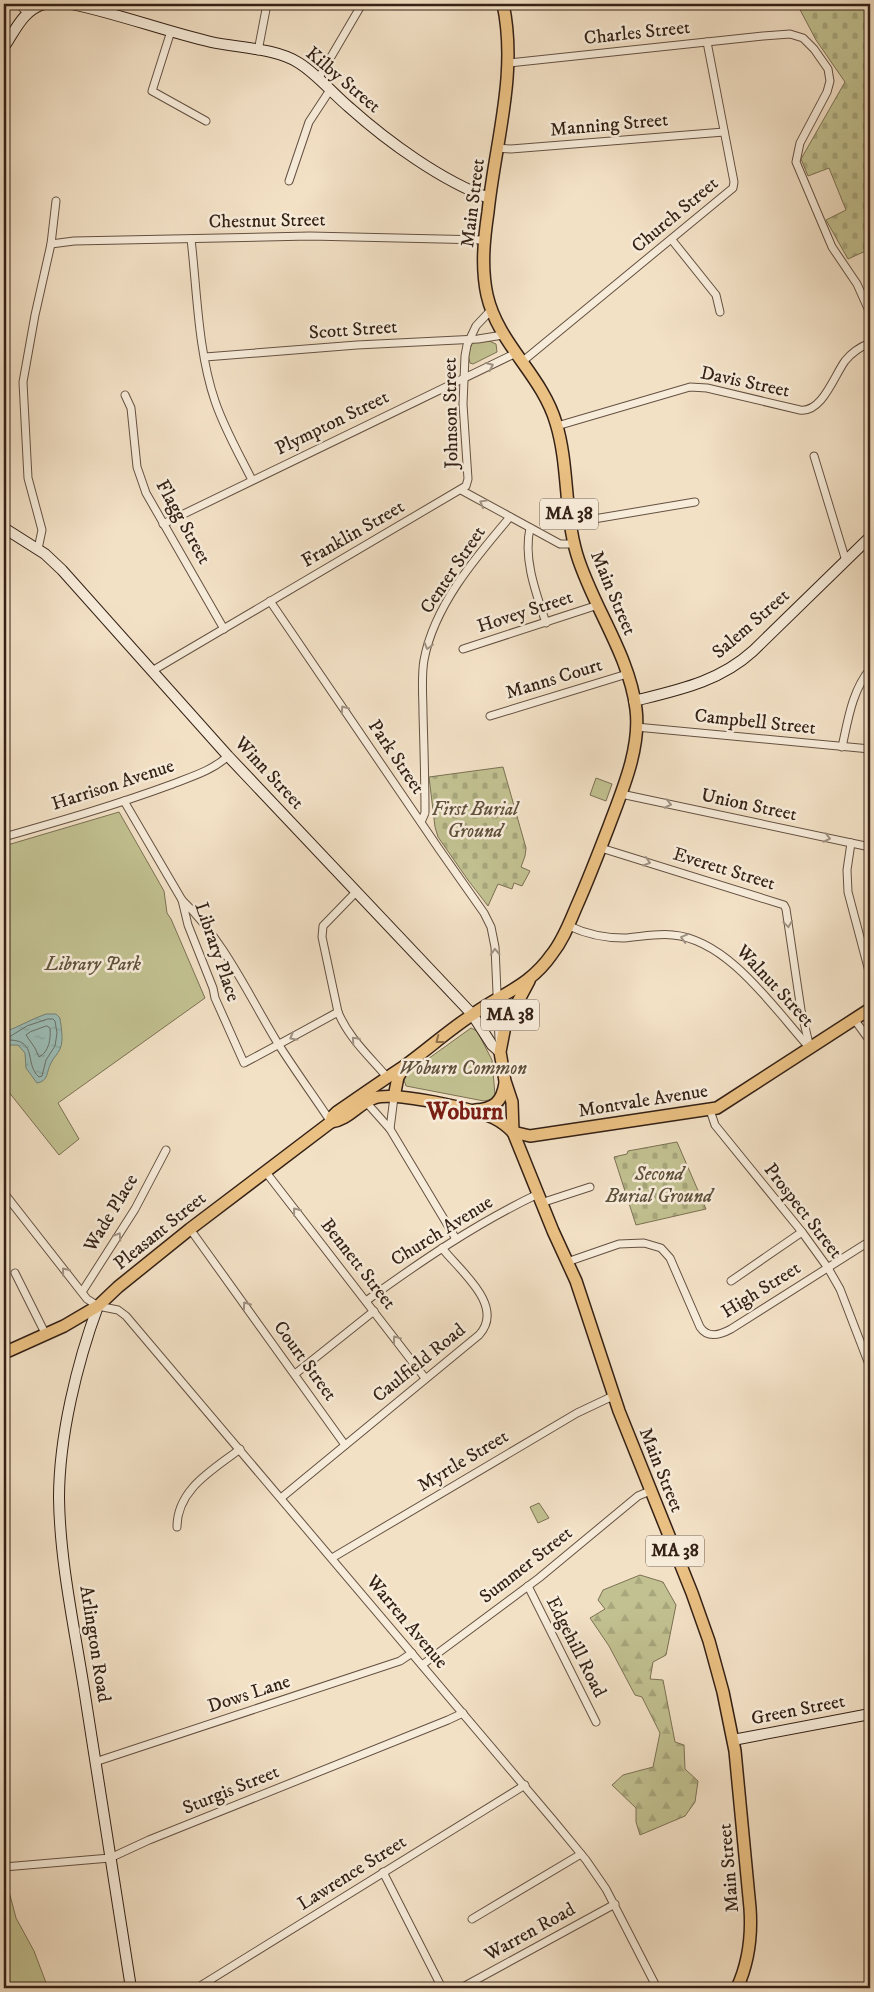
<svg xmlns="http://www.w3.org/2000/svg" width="874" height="1992" font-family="'IM FELL DW Pica',serif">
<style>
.forest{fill:url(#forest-firs);stroke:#7b7154}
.cemetery{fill:url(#cemetery-stones);stroke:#7b7154}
.park{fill:#c2c191;stroke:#7b7154}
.water{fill:url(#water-ripples);stroke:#727f76}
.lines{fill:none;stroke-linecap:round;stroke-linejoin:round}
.shore{stroke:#686f66;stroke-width:1}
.street-casing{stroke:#645142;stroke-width:9}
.secondary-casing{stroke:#342116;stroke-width:12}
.primary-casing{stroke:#342116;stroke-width:14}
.street{stroke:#f7ecda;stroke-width:7}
.secondary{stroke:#f7ecda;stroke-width:10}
.primary{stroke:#eac083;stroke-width:11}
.oneway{stroke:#9f9182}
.oneway2{stroke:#8f704c}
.labels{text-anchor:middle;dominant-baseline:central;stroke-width:5;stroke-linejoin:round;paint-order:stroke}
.shield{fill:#f7ecda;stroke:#6e5e51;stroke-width:1}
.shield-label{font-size:18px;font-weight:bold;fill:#342116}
.street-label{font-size:19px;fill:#342116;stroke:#f7ecda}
.park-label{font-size:19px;font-style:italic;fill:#5f513b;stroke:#f7ecda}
.district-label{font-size:24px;font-weight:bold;fill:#7a1f14;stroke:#f7ecda}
</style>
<defs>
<pattern id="forest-firs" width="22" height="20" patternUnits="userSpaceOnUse" patternTransform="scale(1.25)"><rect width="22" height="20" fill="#c2c191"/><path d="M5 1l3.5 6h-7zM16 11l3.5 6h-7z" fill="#a7a67c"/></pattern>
<pattern id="cemetery-stones" width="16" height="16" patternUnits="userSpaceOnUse" patternTransform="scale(1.25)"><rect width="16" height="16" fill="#c2c191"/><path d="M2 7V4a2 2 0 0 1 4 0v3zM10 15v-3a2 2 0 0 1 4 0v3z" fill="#a7a67c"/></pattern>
<pattern id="water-ripples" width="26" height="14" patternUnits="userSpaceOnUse" patternTransform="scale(1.25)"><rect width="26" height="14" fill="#9bbdb6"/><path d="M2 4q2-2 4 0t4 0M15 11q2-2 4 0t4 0" fill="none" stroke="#86a29c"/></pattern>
</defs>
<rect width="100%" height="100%" fill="#f3e1c6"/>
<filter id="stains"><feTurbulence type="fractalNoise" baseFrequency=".004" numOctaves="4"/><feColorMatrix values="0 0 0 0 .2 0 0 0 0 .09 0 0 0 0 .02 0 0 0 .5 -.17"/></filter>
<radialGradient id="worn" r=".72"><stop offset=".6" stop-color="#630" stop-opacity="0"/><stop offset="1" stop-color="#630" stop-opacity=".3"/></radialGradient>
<!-- forest -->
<polygon class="forest" points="640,1575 663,1582 676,1605 666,1655 653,1662 650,1679 663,1680 675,1742 684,1745 685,1769 698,1781 695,1802 685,1816 640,1835 636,1822 636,1808 612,1785 623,1775 653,1767 660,1733 642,1697 635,1695 609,1646 590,1618 605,1609 598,1600 603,1590"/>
<!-- cemetery -->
<g class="cemetery">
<polygon points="797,4 870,4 870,249 848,259 826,220 846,210 829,168 808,176 801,159 845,82 816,40"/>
<polygon points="503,767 526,848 525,856 521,867 530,871 522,886 514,883 512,889 498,884 488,906 468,880 438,837 435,827 429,777"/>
<polygon points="677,1142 706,1209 636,1225 614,1157 627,1154 628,1151"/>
</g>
<!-- park -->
<g class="park">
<polygon points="487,340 496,344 497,352 473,364 470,363 468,355 472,343"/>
<polygon points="596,778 612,784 606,801 590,795"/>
<polygon points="119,812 164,891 167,913 171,919 205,998 58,1103 79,1139 59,1155 4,1086 4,846"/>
<polygon points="471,1028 477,1031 492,1060 495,1095 493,1099 484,1101 406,1086 404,1080 407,1074"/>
<polygon points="539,1503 549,1518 538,1523 530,1507"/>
<polygon points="4,1880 6,1880 16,1918 34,1951 48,1988 4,1988"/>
</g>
<!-- water -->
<path class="water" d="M46,1014H56L60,1018C61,1027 64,1040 60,1049C58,1054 53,1058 51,1063C46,1072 49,1081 37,1083L26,1068L25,1053L18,1045H4V1032C19,1027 31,1019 46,1014Z"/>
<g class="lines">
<!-- shore -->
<g class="shore">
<path d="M48,1019H53L55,1021L57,1033L55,1046L46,1060L42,1076L39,1077C24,1064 38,1041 10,1040L9,1037L27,1026Z"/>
<path d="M47,1026L50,1028C51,1039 49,1052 39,1057L35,1048L26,1035L30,1032Z"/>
</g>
<!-- street casing -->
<g class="street-casing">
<g id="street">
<polyline points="19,4 27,13"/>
<polyline points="171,31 152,91 206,121"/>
<polyline points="258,51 267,4"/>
<polyline points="509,63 763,36 790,34 803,38 814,49 828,69 830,81 827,92 800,143 796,162 832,247 857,284 870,313"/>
<polyline points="318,79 362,4"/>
<polyline points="497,148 511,149 724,132"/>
<polyline points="289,181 309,122 330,90"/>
<path d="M191,239C197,290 198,352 215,401C224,428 239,454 252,480"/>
<polyline points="672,240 716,295 720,312"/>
<polyline points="51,244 74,241 310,236 484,240"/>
<polyline points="205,357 357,345 478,339 503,335"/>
<polyline points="523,361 733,188 734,182 707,42"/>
<polyline points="125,395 131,408 137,467 146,493 224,629"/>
<path d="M557,426L690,387L707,388L800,410C822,413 834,376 845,361C852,352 860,347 870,343"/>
<polyline points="814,456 846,561"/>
<polyline points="461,490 560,544 574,544"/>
<polyline points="570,523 695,502"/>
<polyline points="163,524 516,353"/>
<path d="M530,528C523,559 536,593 546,623"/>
<polyline points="38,549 42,530 28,478 23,382 35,315 51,244 56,201"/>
<polyline points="270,601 439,849 484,913 491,927 495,947 499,1039"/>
<polyline points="463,649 598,605"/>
<polyline points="152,671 466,486 468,479 463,404 465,356 467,345 476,326 491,310"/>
<polyline points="490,716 627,674"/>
<polyline points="636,727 870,749"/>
<path d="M842,747C848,720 852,691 870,669"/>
<polyline points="621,794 870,847"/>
<polyline points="124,801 182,900"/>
<path d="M421,822L425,813C425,780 424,747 423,714C423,696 421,677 424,660C434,606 475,558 510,517"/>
<path d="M4,837C60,821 116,805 170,785C190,777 212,771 228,756"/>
<polyline points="851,843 847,870 848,892 870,975"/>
<polyline points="601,848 784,905 786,909 801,1010 810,1048"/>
<path d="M356,892L323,926L322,937L338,1012C348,1037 369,1056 387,1077"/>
<path d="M569,926C586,934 605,938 624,938C640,937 657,933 673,935C728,940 773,1007 808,1046"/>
<polyline points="854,1019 870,1041"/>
<polyline points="394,1097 390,1129 456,1239"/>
<polyline points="366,1102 390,1129"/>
<polyline points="710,1110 715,1125 802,1232 828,1268 840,1289 870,1367"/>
<path d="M331,1122C313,1095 294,1069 277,1042C248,994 223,939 182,900L188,925L213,988L215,998L244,1063C276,1046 307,1029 338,1012"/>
<polyline points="265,1171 425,1378"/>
<polyline points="4,1193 87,1299 98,1306 118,1310 126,1316 553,1820 586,1860 606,1889 657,1988"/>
<polyline points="541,1203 590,1187"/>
<polyline points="190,1229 345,1445"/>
<path d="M567,1262L619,1244L644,1243L661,1248L670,1258L700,1327C708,1339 720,1335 731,1329L870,1241"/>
<polyline points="15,1273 46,1335"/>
<polyline points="731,1281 802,1232"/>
<polyline points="82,1292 135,1209 166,1150"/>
<path d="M366,1301C421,1261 477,1223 538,1194"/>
<polyline points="295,1374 374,1311"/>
<path d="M281,1498L479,1335C506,1306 459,1270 442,1248"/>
<path d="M177,1527C177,1489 213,1470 240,1449"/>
<polyline points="332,1558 577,1413 613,1396"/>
<polyline points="528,1586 596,1722"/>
<polyline points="422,1665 539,1578 638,1496 650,1491"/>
<polyline points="95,1762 400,1661 412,1653"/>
<polyline points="4,1867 110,1858 149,1840 448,1720 463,1713"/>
<polyline points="383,1872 442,1988"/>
<polyline points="472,1919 581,1854"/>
<polyline points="197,1988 525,1785"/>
<polyline points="461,1988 615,1904"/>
</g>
</g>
<!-- secondary casing -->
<g class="secondary-casing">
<g id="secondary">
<path d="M72,4C119,14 164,31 211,42C238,48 276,48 299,63C318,75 333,94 350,108C388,142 442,181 489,198"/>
<path d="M4,47C15,31 23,10 44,4"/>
<polyline points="4,528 45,554 62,570 228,756 472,1014 492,1045 500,1052"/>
<path d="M634,701C678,690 719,682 753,651L870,537"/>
<path d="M98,1306C77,1363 59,1437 59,1498C60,1568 77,1639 87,1708C101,1802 116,1895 131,1988"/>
<polyline points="733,1740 870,1714"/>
</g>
</g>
<!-- primary casing -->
<g class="primary-casing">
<g id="primary">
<path d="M529,981L505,1026L500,1052L505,1081L512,1102L513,1132L553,1231L576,1281L619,1411L692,1593L709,1641L723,1692L735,1751L750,1908C752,1936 749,1962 737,1988"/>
<polyline points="394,1097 398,1077 405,1066"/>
<path d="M475,1110C494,1109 502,1102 505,1083"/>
<path d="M331,1122C348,1120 358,1104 374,1098C396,1091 472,1109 494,1118C502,1122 507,1126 513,1132"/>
<polyline points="513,1132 530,1136 717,1108 870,1009"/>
<path d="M4,1353L64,1326L98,1306L118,1287L190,1229L331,1122L332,1117L337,1112C360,1096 383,1080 406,1065C428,1049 449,1030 472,1015C502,993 529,987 552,954C564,939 570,921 578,903C589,878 599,852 609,826C622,791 641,748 636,709C629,654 593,607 577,555C564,512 569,465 556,423C542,375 498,344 487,295C481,267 484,239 488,212C495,143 518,74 503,4"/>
</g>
</g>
<!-- street -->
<use href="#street" class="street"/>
<!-- secondary -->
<use href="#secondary" class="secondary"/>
<!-- primary -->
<use href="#primary" class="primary"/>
</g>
<!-- one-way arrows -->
<defs><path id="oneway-chevron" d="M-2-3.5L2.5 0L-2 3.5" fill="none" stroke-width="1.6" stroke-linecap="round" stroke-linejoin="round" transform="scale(1.25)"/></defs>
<g class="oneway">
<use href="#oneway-chevron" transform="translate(490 366) rotate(-25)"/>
<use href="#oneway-chevron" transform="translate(483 503) rotate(-151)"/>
<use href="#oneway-chevron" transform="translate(428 646) rotate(105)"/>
<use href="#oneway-chevron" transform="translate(344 709) rotate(-125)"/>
<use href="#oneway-chevron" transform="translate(668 804) rotate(12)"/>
<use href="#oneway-chevron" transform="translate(827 838) rotate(12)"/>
<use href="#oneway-chevron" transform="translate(647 862) rotate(17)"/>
<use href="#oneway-chevron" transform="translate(788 924) rotate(82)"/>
<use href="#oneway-chevron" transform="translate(684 938) rotate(-165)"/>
<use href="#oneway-chevron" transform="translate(495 952) rotate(-93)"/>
<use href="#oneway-chevron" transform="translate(293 1037) rotate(151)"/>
<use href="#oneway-chevron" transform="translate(355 1040) rotate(-131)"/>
<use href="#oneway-chevron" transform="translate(296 1211) rotate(-128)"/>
<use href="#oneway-chevron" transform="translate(118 1236) rotate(-57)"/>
<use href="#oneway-chevron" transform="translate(65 1271) rotate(-129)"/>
<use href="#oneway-chevron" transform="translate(246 1305) rotate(-126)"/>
<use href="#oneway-chevron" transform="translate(396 1339) rotate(-127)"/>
</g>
<use class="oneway2" href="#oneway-chevron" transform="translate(439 1040) rotate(143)"/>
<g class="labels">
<!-- shield labels -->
<g class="shield">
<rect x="540" y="498.5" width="58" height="31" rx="4"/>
<rect x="481" y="999.5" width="58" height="31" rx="4"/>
<rect x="646" y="1535.5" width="58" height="31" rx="4"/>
</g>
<g class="shield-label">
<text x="569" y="514">MA 38</text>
<text x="510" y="1015">MA 38</text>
<text x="675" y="1551">MA 38</text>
</g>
<!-- street labels -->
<g class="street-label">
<text transform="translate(637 33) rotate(-6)">Charles Street</text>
<text transform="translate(343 80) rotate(40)">Kilby Street</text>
<text transform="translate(609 125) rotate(-5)">Manning Street</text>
<text transform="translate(473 203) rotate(-83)">Main Street</text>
<text transform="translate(675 215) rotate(-40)">Church Street</text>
<text transform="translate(267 221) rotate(-1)">Chestnut Street</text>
<text transform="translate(353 330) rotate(-4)">Scott Street</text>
<text transform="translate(745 382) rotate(12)">Davis Street</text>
<text transform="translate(451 413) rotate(-91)">Johnson Street</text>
<text transform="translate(332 423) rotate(-26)">Plympton Street</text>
<text transform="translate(183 522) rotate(61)">Flagg Street</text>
<text transform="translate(353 534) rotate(-30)">Franklin Street</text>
<text transform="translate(453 570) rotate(-56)">Center Street</text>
<text transform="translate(613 593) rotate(67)">Main Street</text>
<text transform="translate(525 612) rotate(-18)">Hovey Street</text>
<text transform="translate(751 624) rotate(-41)">Salem Street</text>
<text transform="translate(554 679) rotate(-17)">Manns Court</text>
<text transform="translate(755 722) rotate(6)">Campbell Street</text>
<text transform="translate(396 757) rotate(56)">Park Street</text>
<text transform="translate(269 773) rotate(47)">Winn Street</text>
<text transform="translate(113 785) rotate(-18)">Harrison Avenue</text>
<text transform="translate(749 805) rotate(12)">Union Street</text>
<text transform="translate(724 869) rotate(17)">Everett Street</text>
<text transform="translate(217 952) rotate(71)">Library Place</text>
<text transform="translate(775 986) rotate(47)">Walnut Street</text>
<text transform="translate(643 1101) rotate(-9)">Montvale Avenue</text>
<text transform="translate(803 1211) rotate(52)">Prospect Street</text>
<text transform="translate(111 1213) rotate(-59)">Wade Place</text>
<text transform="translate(160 1231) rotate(-39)">Pleasant Street</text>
<text transform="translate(442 1231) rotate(-32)">Church Avenue</text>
<text transform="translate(358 1264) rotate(52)">Bennett Street</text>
<text transform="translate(761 1290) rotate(-32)">High Street</text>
<text transform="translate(305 1361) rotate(54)">Court Street</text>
<text transform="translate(419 1363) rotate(-39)">Caulfield Road</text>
<text transform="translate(463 1461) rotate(-31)">Myrtle Street</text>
<text transform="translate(661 1470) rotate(68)">Main Street</text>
<text transform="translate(526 1565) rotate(-38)">Summer Street</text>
<text transform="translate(407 1622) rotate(50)">Warren Avenue</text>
<text transform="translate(95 1644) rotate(81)">Arlington Road</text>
<text transform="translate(576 1647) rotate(63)">Edgehill Road</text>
<text transform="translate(249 1694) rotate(-18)">Dows Lane</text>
<text transform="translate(798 1710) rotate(-11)">Green Street</text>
<text transform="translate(231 1790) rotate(-22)">Sturgis Street</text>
<text transform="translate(729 1868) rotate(-95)">Main Street</text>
<text transform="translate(352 1873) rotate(-32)">Lawrence Street</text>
<text transform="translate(530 1932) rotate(-29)">Warren Road</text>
</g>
<!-- park labels -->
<g class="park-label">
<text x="475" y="809">First Burial<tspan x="475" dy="22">Ground</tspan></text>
<text x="93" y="964">Library Park</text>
<text x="463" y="1068">Woburn Common</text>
<text x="659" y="1174">Second<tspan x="659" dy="22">Burial Ground</tspan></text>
</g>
<!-- district labels -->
<g class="district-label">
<text x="465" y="1112">Woburn</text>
</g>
</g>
<!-- margin -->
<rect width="874" height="1992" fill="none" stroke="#f3e1c6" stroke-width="20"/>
<rect x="5" y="5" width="864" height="1982" fill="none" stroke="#342116" stroke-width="2.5"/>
<rect x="10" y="10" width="854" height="1972" fill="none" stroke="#342116"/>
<rect width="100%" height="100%" filter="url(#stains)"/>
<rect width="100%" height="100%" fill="url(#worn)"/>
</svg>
